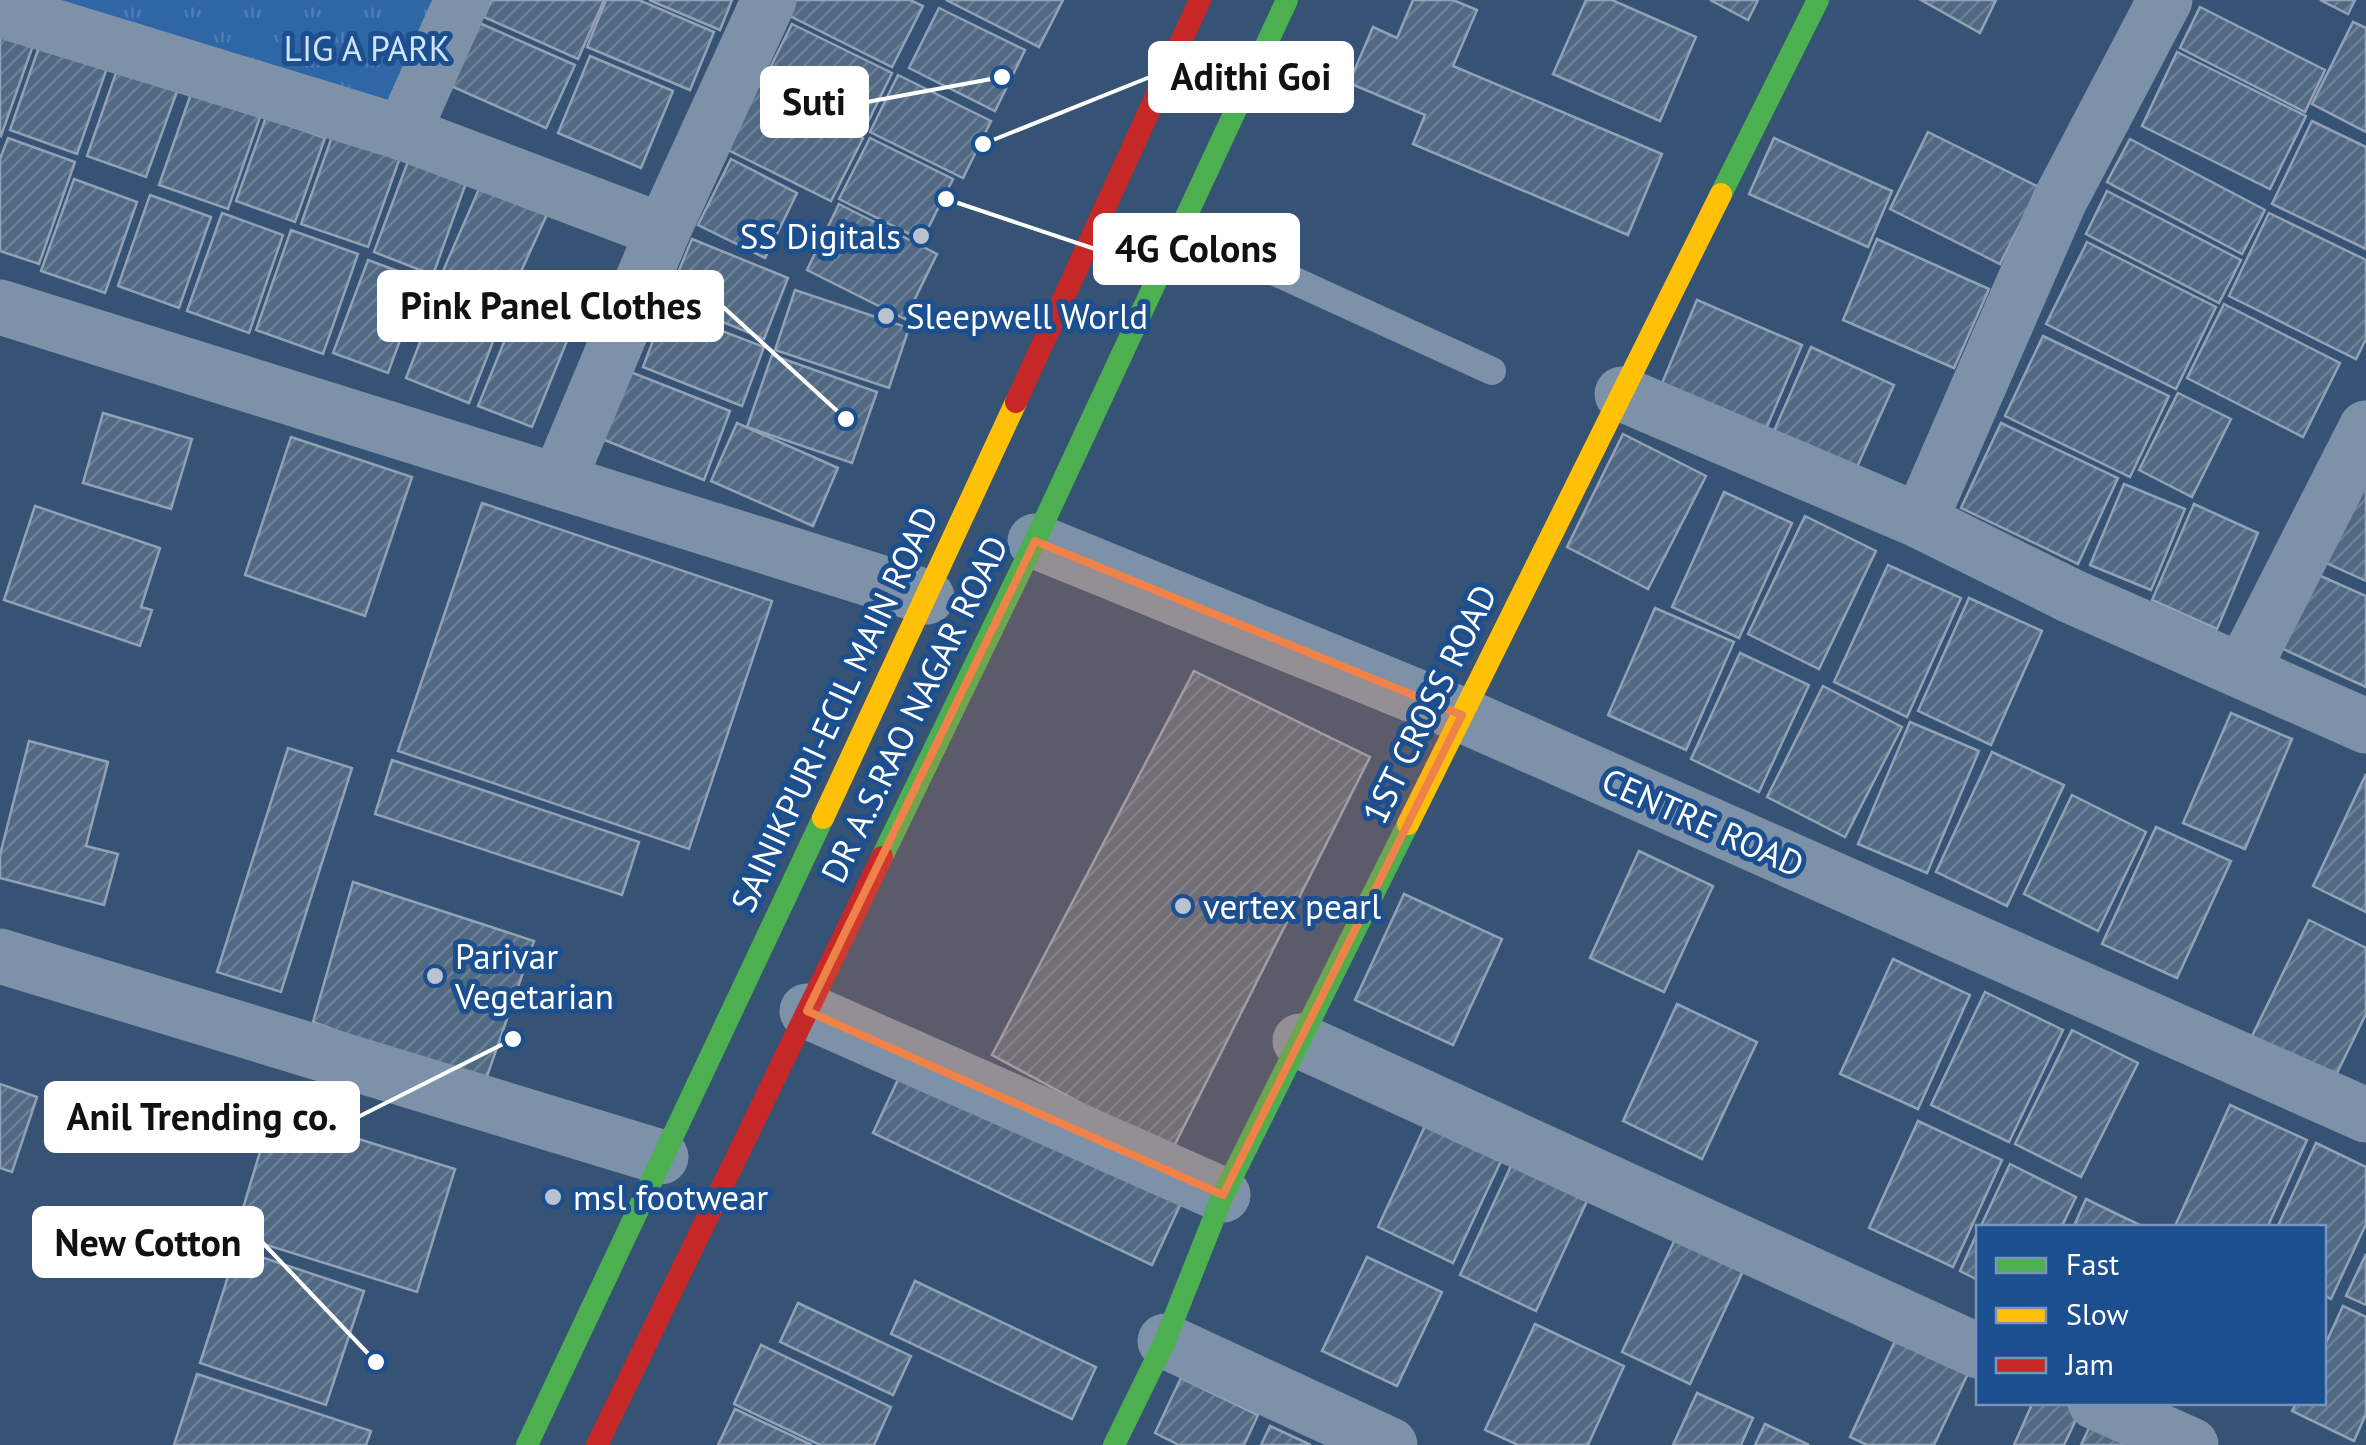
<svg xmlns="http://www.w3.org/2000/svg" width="2366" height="1445" font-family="'PT Sans',sans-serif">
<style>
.park{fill:url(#park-tufts)}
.building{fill:url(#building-hatch);stroke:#92a2b6;stroke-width:2.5}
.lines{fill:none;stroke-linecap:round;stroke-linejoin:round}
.lane{stroke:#7d92a8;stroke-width:28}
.street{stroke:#7d92a8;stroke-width:55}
.fast{stroke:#4caf50;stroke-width:22}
.slow{stroke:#ffc107;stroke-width:22}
.jam{stroke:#c62828;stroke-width:22}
.marked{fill:#ee8249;fill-opacity:0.2;stroke:#ee8249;stroke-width:8;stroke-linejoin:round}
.poi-dot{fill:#b9c2ce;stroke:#1b4f8f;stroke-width:4}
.labels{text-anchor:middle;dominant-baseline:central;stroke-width:10;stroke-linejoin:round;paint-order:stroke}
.park-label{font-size:35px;fill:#cfe3fa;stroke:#1b4f8f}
.poi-label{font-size:35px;fill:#fff;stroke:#1b4f8f;text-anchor:start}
.street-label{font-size:35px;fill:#fff;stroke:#1b4f8f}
.leader{fill:none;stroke:#fff;stroke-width:4}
.callout-dot{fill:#fff;stroke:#1b4f8f;stroke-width:4}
.callout{fill:#fff;stroke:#fff;stroke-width:4}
.callout-label{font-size:38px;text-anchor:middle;font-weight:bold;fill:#111}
</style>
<defs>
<pattern id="park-tufts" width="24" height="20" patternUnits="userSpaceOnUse" patternTransform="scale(2.5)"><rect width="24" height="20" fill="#2f66a5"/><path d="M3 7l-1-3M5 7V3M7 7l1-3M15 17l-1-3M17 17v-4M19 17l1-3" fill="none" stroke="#4e7db2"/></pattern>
<pattern id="building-hatch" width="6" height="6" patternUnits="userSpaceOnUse" patternTransform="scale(2.5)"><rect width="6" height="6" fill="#526984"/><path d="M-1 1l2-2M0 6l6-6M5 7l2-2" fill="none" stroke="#6c8096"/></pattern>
</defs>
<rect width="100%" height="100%" fill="#365274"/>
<!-- park -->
<polygon class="park" points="36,0 441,0 393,106"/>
<!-- building -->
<g class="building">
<polygon points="491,0 604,0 578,59 484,17"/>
<polygon points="606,0 639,0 714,32 690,90 587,47"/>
<polygon points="649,0 732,0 720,30"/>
<polygon points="796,0 910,0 923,6 892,67 788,15"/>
<polygon points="946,0 1063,0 1039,47"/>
<polygon points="1413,0 1453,0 1477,10 1453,66 1662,154 1628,235 1413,144 1425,115 1349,83 1373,27 1397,38"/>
<polygon points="1586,0 1612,0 1696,37 1660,121 1553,74"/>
<polygon points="1710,0 1758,0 1748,20"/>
<polygon points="1921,0 1996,0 1980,33"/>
<polygon points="2320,0 2355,0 2348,14"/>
<polygon points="2200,7 2325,70 2305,112 2180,48"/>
<polygon points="939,8 1025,50 995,111 909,68"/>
<polygon points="477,22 575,65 546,128 449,85"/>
<polygon points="2353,22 2366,28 2366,132 2312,104"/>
<polygon points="0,24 36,37 1,136 0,135"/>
<polygon points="792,24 892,73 863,132 763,82"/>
<polygon points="41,41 108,65 77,154 10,130"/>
<polygon points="2177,52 2306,116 2270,189 2142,126"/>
<polygon points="590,56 673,91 641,168 558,133"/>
<polygon points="119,64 179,86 146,177 87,156"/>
<polygon points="898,75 991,121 963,178 870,132"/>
<polygon points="757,85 863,138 831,201 726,149"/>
<polygon points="192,91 260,117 228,209 159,185"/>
<polygon points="266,117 325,138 295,222 236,201"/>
<polygon points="2312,121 2366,147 2366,249 2272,204"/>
<polygon points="335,128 402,152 368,247 301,224"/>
<polygon points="1928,132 2039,187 2000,264 1890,209"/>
<polygon points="8,138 75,162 39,264 0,251 0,159"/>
<polygon points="870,138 953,179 922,240 839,199"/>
<polygon points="1774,138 1892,191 1868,247 1749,194"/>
<polygon points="2130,139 2265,210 2242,254 2107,182"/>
<polygon points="413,148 471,169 433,275 374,252"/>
<polygon points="731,159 797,193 765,258 698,225"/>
<polygon points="74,179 137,202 105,293 41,271"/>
<polygon points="483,180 549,210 508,300 443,271"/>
<polygon points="2107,191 2241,260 2219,303 2086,234"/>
<polygon points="150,195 211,217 179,308 118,286"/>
<polygon points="839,204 937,254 905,319 807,270"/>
<polygon points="222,213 283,235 249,333 187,311"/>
<polygon points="2269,213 2366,260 2366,339 2356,359 2229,296"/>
<polygon points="291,230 358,254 323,354 256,330"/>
<polygon points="692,239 788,278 764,339 667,299"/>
<polygon points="1877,239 1989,289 1954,368 1843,320"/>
<polygon points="2087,242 2216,307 2176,389 2046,324"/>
<polygon points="368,260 422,280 388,373 333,353"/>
<polygon points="442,286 505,311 469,403 406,378"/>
<polygon points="795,290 909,328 889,388 775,350"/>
<polygon points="1697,300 1802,345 1766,429 1662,383"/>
<polygon points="2224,304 2340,363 2303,437 2187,378"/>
<polygon points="665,309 764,347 742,406 643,367"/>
<polygon points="517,310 571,331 532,427 478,406"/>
<polygon points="2043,336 2169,396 2130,477 2005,416"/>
<polygon points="1811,347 1894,385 1856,469 1774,431"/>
<polygon points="772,355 877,392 852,463 747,427"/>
<polygon points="628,371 730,411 704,480 602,439"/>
<polygon points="2178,393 2231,419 2192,497 2139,470"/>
<polygon points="103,413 192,439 171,509 83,483"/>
<polygon points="737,423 838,468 813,526 711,481"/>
<polygon points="2001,423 2118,478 2078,564 1961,508"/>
<polygon points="1623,434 1706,476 1648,589 1567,547"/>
<polygon points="291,437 412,477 365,616 245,575"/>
<polygon points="2366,483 2366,581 2326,563"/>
<polygon points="2124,484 2185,509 2151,590 2090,565"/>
<polygon points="1724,492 1792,523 1739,638 1672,607"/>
<polygon points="482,503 772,601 689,849 398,751"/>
<polygon points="2194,504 2258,533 2217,629 2152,600"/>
<polygon points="35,506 160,548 141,607 152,610 140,646 4,600"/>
<polygon points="1805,516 1876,551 1819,669 1748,634"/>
<polygon points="1888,565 1961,598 1907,717 1834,682"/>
<polygon points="2314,573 2366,596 2366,687 2281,648"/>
<polygon points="1969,598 2042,631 1991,745 1918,711"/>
<polygon points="1655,608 1734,642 1686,750 1608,715"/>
<polygon points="1740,653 1809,685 1759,792 1691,759"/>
<polygon points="1194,671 1370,757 1171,1152 992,1055"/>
<polygon points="1823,686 1902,727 1845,837 1767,797"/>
<polygon points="2231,713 2292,739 2245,849 2183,823"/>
<polygon points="1910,722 1979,751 1927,873 1858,844"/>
<polygon points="29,741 108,762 86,846 118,854 104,905 0,878 0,855"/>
<polygon points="288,748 352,768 281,992 217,972"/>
<polygon points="1992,752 2064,785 2007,906 1936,872"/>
<polygon points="392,760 639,842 622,895 375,814"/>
<polygon points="2366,774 2366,912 2313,886"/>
<polygon points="2072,795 2146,832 2098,931 2024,894"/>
<polygon points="2156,827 2231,861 2177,978 2102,944"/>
<polygon points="1639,851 1713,886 1664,992 1590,958"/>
<polygon points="353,882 534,941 484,1085 313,1022"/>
<polygon points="1404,894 1502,939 1453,1045 1355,1000"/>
<polygon points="2309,920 2366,948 2366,1014 2332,1083 2249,1042"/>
<polygon points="1893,959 1970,995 1918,1109 1840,1074"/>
<polygon points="1985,992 2063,1030 2009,1142 1931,1105"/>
<polygon points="1677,1004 1757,1042 1702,1159 1623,1121"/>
<polygon points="2072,1030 2138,1063 2081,1177 2015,1144"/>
<polygon points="902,1071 1181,1203 1152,1265 873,1133"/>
<polygon points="0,1084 37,1097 12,1172 0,1168"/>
<polygon points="2230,1105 2307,1140 2267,1228 2177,1228 2175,1226"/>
<polygon points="272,1112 455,1169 417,1292 235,1235"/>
<polygon points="1918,1121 2002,1160 1953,1267 1869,1228"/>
<polygon points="1425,1126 1501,1161 1453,1263 1378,1227"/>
<polygon points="2316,1143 2366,1167 2366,1224 2331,1299 2324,1295 2324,1228 2277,1228"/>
<polygon points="2010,1164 2076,1197 2061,1228 1980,1228"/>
<polygon points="1511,1166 1587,1201 1536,1311 1460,1275"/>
<polygon points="2086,1199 2146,1228 2073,1228"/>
<polygon points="1978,1231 1978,1280 1960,1271"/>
<polygon points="1678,1233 1746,1265 1690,1384 1622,1352"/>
<polygon points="237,1249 364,1291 326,1405 200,1363"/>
<polygon points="2366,1254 2366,1305 2346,1296"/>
<polygon points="1367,1257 1442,1292 1397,1386 1322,1351"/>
<polygon points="915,1281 1096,1367 1072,1419 891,1334"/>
<polygon points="798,1303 911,1356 893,1395 780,1342"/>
<polygon points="2343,1306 2366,1317 2366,1414 2354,1441 2292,1411 2297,1402 2324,1402 2324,1347"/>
<polygon points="1535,1324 1624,1366 1588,1445 1518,1445 1485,1430"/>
<polygon points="1902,1326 1974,1361 1934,1445 1867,1445 1850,1437"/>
<polygon points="761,1345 891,1407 874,1445 820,1445 734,1404"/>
<polygon points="197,1374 371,1431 366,1445 174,1445"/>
<polygon points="1181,1378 1258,1415 1244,1445 1179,1445 1155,1433"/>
<polygon points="1697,1393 1753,1418 1741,1445 1673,1445"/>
<polygon points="2033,1402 2061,1402 2080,1411 2064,1445 2014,1445"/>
<polygon points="735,1409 812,1445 718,1445"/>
<polygon points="1765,1424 1809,1445 1755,1445"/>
<polygon points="2091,1424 2135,1445 2081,1445"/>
<polygon points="1270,1426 1311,1445 1261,1445"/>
</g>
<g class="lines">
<!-- lane -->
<polyline class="lane" points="1181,229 1492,371"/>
<!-- street -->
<g class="street">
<polyline points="0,10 403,133 663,231"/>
<polyline points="403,133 462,0"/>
<polyline points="0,307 927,597"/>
<polyline points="1622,394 1920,521 2071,596 2366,726"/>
<polyline points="558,482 663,231 769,0"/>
<polyline points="1920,521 2059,202 2165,0"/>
<polyline points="1035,541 1462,715 2366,1115"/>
<polyline points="2243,670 2366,428"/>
<polyline points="0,956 661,1157"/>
<polyline points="807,1011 1223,1195"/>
<polyline points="1300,1041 1978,1351"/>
<polyline points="1165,1341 1390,1445"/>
<polyline points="2095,1402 2191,1445"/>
</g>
<!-- fast -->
<g class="fast">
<polyline points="1721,194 1818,0"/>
<polyline points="882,857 1035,541 1287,0"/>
<polyline points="527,1445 823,818"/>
<polyline points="1114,1445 1165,1341 1223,1195 1408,824"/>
</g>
<!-- slow -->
<g class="slow">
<polyline points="823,818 1016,402"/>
<polyline points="1408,824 1721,194"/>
</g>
<!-- jam -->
<g class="jam">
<polyline points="1016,402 1200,0"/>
<polyline points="597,1445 882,857"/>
</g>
</g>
<!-- marked area -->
<path class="marked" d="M1035,541L1462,715L1223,1195L807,1011Z"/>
<!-- markers -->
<g class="poi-dot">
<circle cx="921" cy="236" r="10"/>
<circle cx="886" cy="316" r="10"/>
<circle cx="1183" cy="906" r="10"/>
<circle cx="435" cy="976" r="10"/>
<circle cx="553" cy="1197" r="10"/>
</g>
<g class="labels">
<!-- park labels -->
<g class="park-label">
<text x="367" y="48">LIG A PARK</text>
</g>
<!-- poi labels -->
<g class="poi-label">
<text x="901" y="236" text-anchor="end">SS Digitals</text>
<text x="906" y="316">Sleepwell World</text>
<text x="1203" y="906">vertex pearl</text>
<text x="455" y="956">Parivar<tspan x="455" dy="40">Vegetarian</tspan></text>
<text x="573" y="1197">msl footwear</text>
</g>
<!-- street labels -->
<g class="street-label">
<text transform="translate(1429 704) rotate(-64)">1ST CROSS ROAD</text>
<text transform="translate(834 709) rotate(-65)">SAINIKPURI-ECIL MAIN ROAD</text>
<text transform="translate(914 709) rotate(-64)">DR A.S.RAO NAGAR ROAD</text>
<text transform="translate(1703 822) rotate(24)">CENTRE ROAD</text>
</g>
</g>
<!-- callouts -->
<path class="leader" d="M983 144L1150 77M1002 77L867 102M946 199L1095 249M846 419L722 306M513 1039L358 1117M376 1362L262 1242"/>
<g class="callout-dot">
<circle cx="983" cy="144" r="10"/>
<circle cx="1002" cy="77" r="10"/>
<circle cx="946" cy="199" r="10"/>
<circle cx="846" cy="419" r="10"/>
<circle cx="513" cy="1039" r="10"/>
<circle cx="376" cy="1362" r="10"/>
</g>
<g class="callout">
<rect x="1150" y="43" width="202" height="68" rx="10"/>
<rect x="762" y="68" width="105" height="68" rx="10"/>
<rect x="1095" y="215" width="203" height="68" rx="10"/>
<rect x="379" y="272" width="343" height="68" rx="10"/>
<rect x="46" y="1083" width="312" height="68" rx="10"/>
<rect x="34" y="1208" width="228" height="68" rx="10"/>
</g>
<g class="callout-label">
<text x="1251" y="90">Adithi Goi</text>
<text x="814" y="115">Suti</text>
<text x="1196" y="262">4G Colons</text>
<text x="551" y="319">Pink Panel Clothes</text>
<text x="202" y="1130">Anil Trending co.</text>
<text x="148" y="1256">New Cotton</text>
</g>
<!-- legend -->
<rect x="1976" y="1225" width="350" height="180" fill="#1b4f8f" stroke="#7695bc" stroke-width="2.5"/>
<rect x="1996" y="1258" width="50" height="15" fill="#4caf50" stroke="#7695bc" stroke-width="2.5"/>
<text x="2066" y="1275" font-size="30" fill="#ffffff">Fast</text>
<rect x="1996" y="1308" width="50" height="15" fill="#ffc107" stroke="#7695bc" stroke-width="2.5"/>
<text x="2066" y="1325" font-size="30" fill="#ffffff">Slow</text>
<rect x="1996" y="1358" width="50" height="15" fill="#c62828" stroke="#7695bc" stroke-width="2.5"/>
<text x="2066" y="1375" font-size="30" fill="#ffffff">Jam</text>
</svg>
